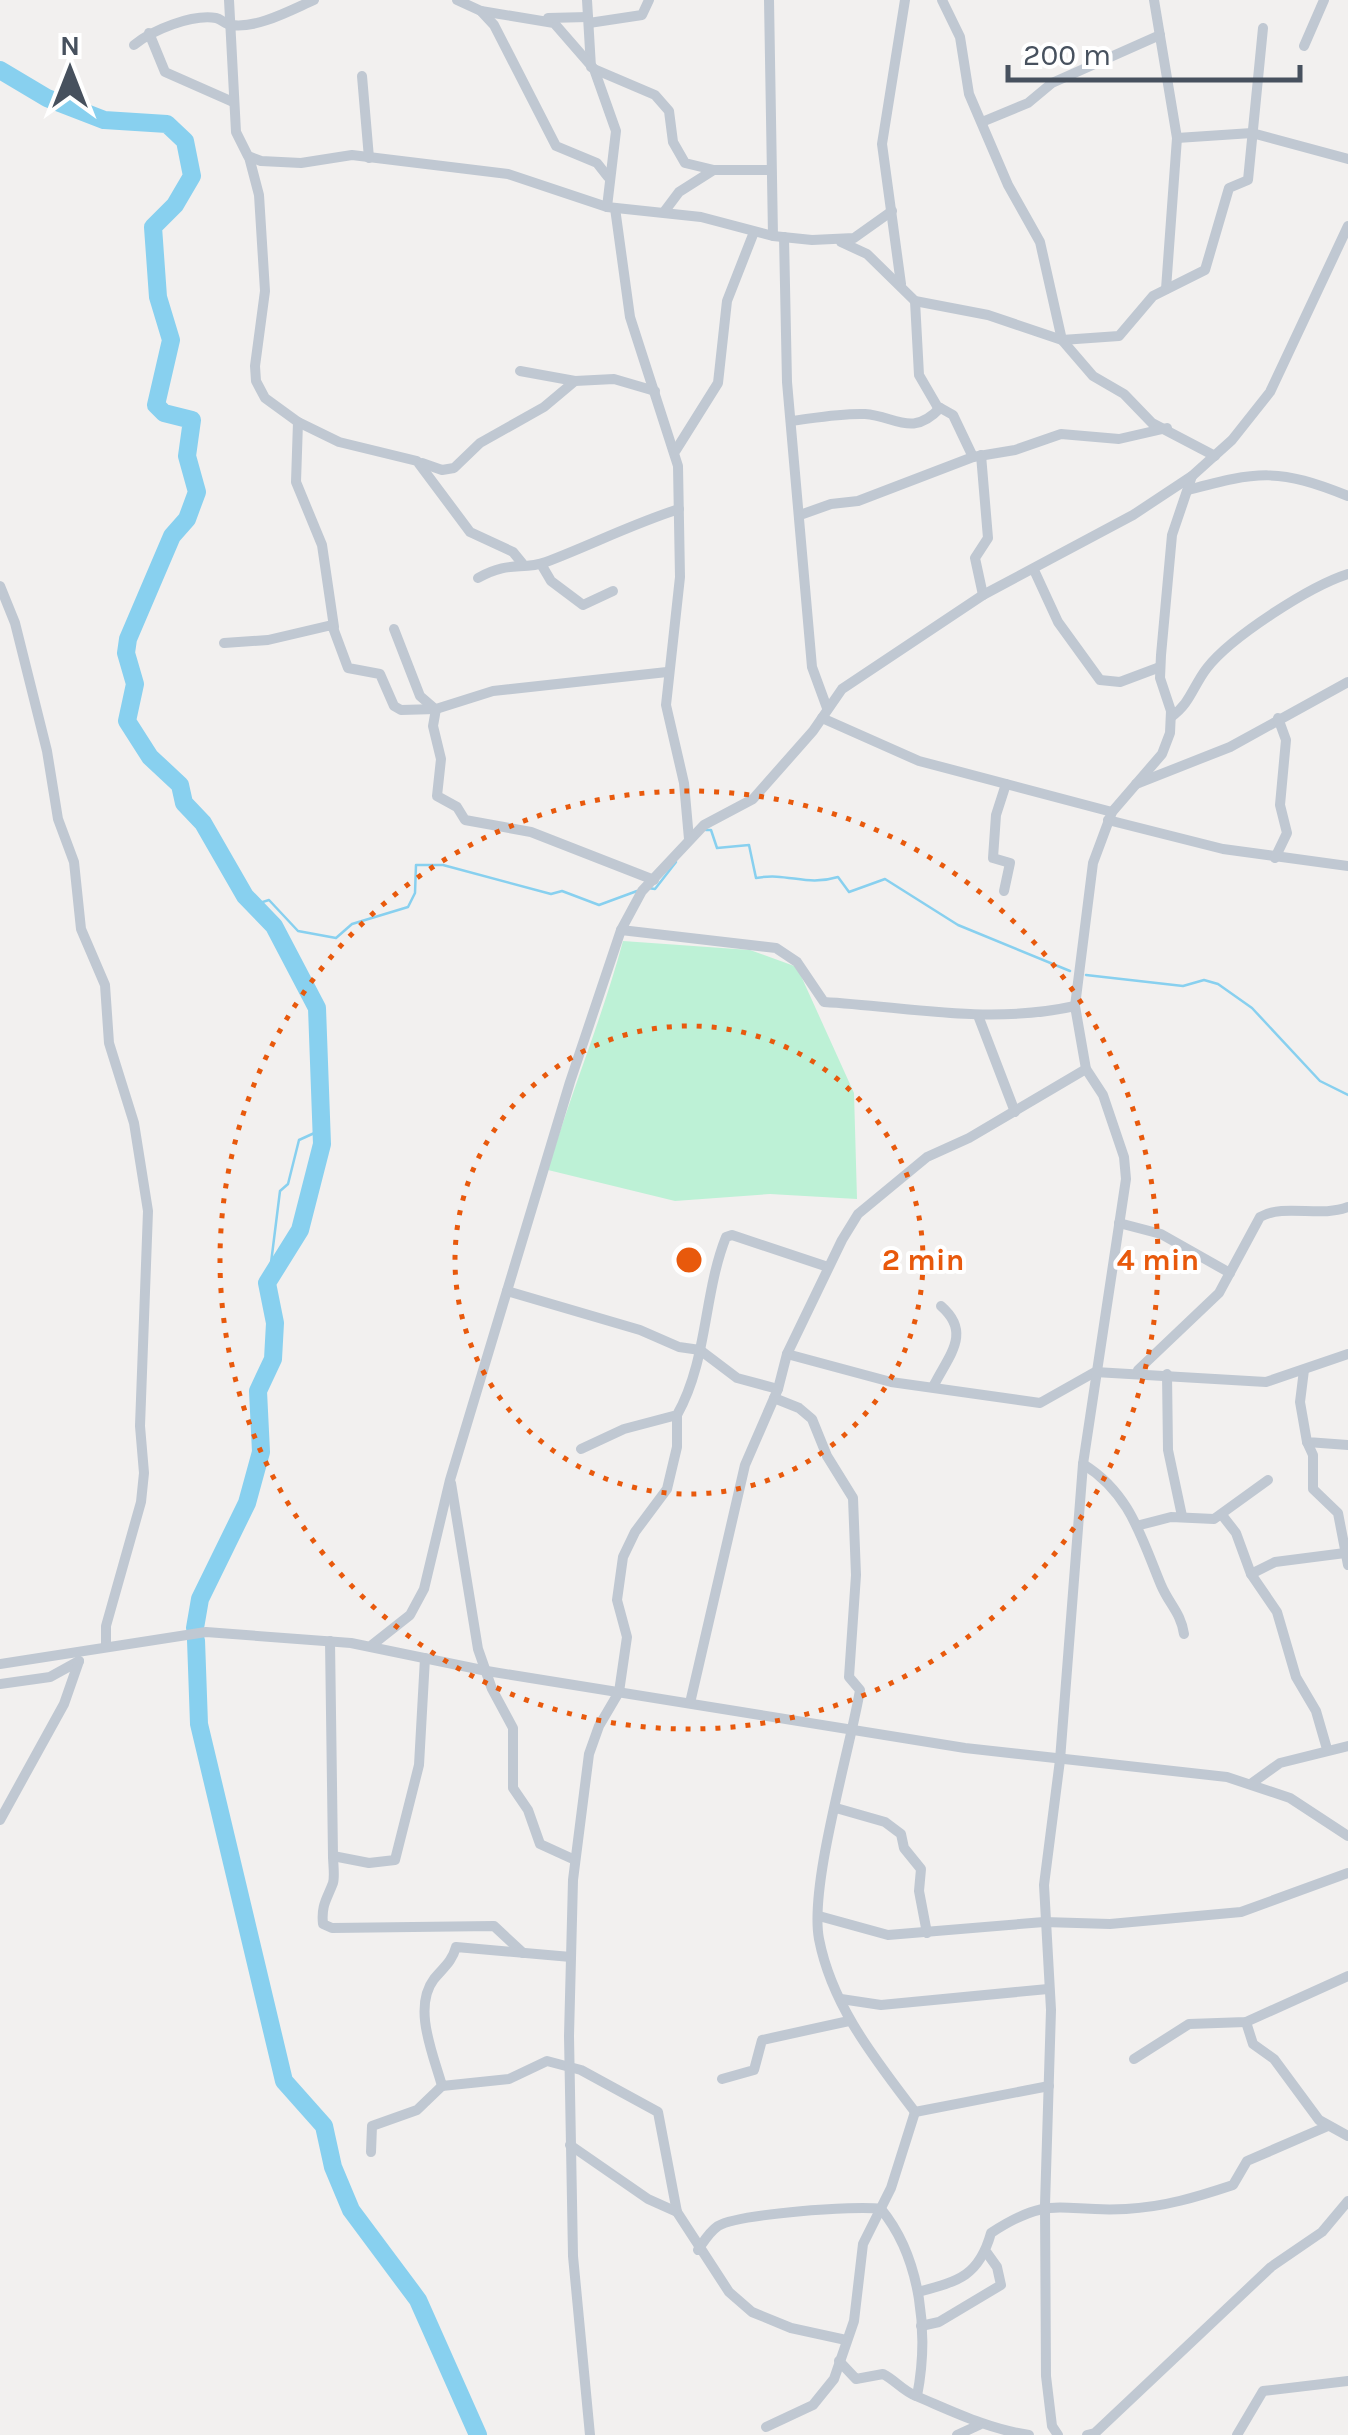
<svg xmlns="http://www.w3.org/2000/svg" width="1348" height="2435" font-family="Karla,sans-serif">
<style>
.green{fill:#bdf1d6}
.lines{fill:none;stroke-linecap:round;stroke-linejoin:round}
.stream{stroke:#88d0ef;stroke-width:2.5}
.river{stroke:#88d0ef;stroke-width:18}
.minor{stroke:#c0c8d2;stroke-width:10}
.ring{fill:none;stroke:#e8590c;stroke-width:5;stroke-dasharray:5 10}
.centre{fill:#e8590c;stroke:#fff;stroke-width:5}
.ring-label{font-size:30px;text-anchor:middle;font-weight:bold;fill:#e8590c;stroke:#fff;stroke-width:8;stroke-linejoin:round;paint-order:stroke}
</style>
<rect width="100%" height="100%" fill="#f2f0ef"/>
<!-- green -->
<path class="green" d="M623,941L750,950L797,967L854,1093L857,1199L770,1194L675,1201L548,1170C571,1092 602,1019 623,941Z"/>
<g class="lines">
<!-- stream -->
<g class="stream">
<path d="M706,830H711L717,848L749,845L756,878C789,872 805,887 838,877L849,892L885,879L958,925L1070,971"/>
<polyline points="648,888 655,889 676,862"/>
<polyline points="253,905 269,900 298,931 336,938 352,924 408,907 415,893 416,865 443,865 551,894 562,891 599,905 637,891"/>
<polyline points="1086,975 1183,986 1204,980 1218,984 1252,1008 1320,1081 1348,1095"/>
<polyline points="269,1279 280,1191 288,1184 299,1140 321,1130"/>
</g>
<!-- river -->
<g class="river">
<polyline points="0,70 47,98 104,120 167,124 185,141 192,176 175,205 153,227 158,297 171,340 156,405 164,413 192,420 187,456 197,492 187,519 172,536 128,639 126,653 135,684 127,721 150,757 180,785 184,803 203,823 245,896 274,926 317,1008 322,1144 300,1230 267,1283 275,1323 273,1359 258,1391 261,1452 247,1503 200,1599 195,1628"/>
<polyline points="196,1640 199,1724 284,2081 324,2126 333,2167 351,2210 418,2300 478,2435"/>
</g>
<!-- minor -->
<g class="minor">
<polyline points="229,0 236,132 248,156 261,161 301,163 352,155 508,174 607,207 701,217 773,236 812,240 854,238 892,211"/>
<polyline points="457,0 481,11 494,25 556,146 597,163 608,177"/>
<polyline points="587,0 591,67"/>
<polyline points="769,0 773,236"/>
<polyline points="942,0 960,37 969,94 1008,185 1040,242 1062,340 1119,336 1153,296 1205,270 1229,188 1248,180 1263,28"/>
<polyline points="1154,0 1177,138 1166,289"/>
<polyline points="481,11 554,23 594,69 655,95 669,111 673,142 685,163 714,170 769,170"/>
<polyline points="548,18 588,17"/>
<polyline points="589,23 642,15 649,0"/>
<polyline points="149,33 165,72 233,102"/>
<path d="M134,45C152,30 192,14 216,18C221,19 225,24 231,25C257,29 291,10 314,0"/>
<polyline points="1304,46 1324,0"/>
<polyline points="594,69 616,131 607,207"/>
<polyline points="362,76 369,158"/>
<polyline points="982,122 1028,103 1052,83 1160,35"/>
<polyline points="1177,138 1252,133 1348,159"/>
<polyline points="249,157 259,195 265,291 255,366 256,381 265,398 298,422 339,442 417,461 470,532 513,552 522,563"/>
<polyline points="615,208 630,317 678,466 680,577 666,705 684,783 689,839"/>
<polyline points="664,212 679,192 712,171"/>
<polyline points="784,237 787,382 812,667 827,708"/>
<polyline points="841,242 867,254 915,301 988,315 1062,340 1093,376 1124,394 1152,423 1215,456"/>
<polyline points="901,284 882,144 905,0"/>
<polyline points="915,301 919,375 937,406 953,415 973,457"/>
<polyline points="520,371 575,381 614,379 655,391"/>
<path d="M791,421C815,418 840,413 865,414C895,416 912,438 940,408"/>
<polyline points="298,422 296,482 322,545 334,627"/>
<polyline points="676,450 718,383 727,301 754,232"/>
<polyline points="981,455 988,538 975,558 983,595"/>
<polyline points="422,463 442,470 454,468 480,443 544,407 575,381"/>
<path d="M1188,490C1258,471 1279,468 1348,496"/>
<polyline points="800,515 831,504 858,501 973,457 1015,450 1061,434 1119,439 1167,428"/>
<polyline points="541,564 551,581 583,605 613,591"/>
<polyline points="1034,570 1058,622 1100,680 1120,682 1160,667"/>
<path d="M478,578C510,560 521,571 546,562C591,545 632,524 679,509"/>
<polyline points="0,586 15,623 47,751 58,819 74,862 81,929 105,985 109,1043 134,1123 148,1211 140,1426 144,1473 141,1502 106,1626 106,1647"/>
<polyline points="394,629 420,696 435,709"/>
<polyline points="224,643 268,640 332,625 348,668 380,674 394,706 401,710 436,709 493,691 667,672"/>
<polyline points="436,709 433,726 441,759 437,796 457,807 465,820 531,832 654,880"/>
<path d="M1171,717C1190,704 1193,686 1207,668C1231,637 1310,586 1348,574"/>
<polyline points="822,718 919,761 1112,812"/>
<polyline points="1136,784 1230,747 1348,682"/>
<polyline points="1108,820 1223,849 1348,866"/>
<polyline points="1275,858 1287,833 1280,805 1286,740 1278,718"/>
<polyline points="1004,891 1010,863 993,858 996,815 1006,784"/>
<path d="M621,930L776,948L797,962L824,1002C910,1007 989,1025 1075,1006"/>
<polyline points="979,1018 1015,1112"/>
<polyline points="1119,1223 1161,1234 1230,1273"/>
<polyline points="507,1291 640,1330 679,1347 700,1350 737,1378 778,1389"/>
<polyline points="787,1354 891,1382 1040,1403 1095,1372 1266,1382 1348,1354"/>
<path d="M1138,1370L1219,1293L1260,1217C1285,1203 1320,1218 1348,1207"/>
<polyline points="1304,1370 1300,1402 1307,1442 1348,1445"/>
<polyline points="1167,1374 1168,1450 1182,1516"/>
<path d="M934,1385C949,1355 972,1333 941,1306"/>
<path d="M774,1398L799,1408L812,1419L827,1456L853,1498L856,1575L849,1677L860,1690C850,1750 809,1885 819,1939C832,2006 875,2059 915,2112"/>
<polyline points="1307,1442 1313,1455 1313,1489 1338,1513 1348,1565"/>
<path d="M581,1449L624,1429L677,1415C708,1360 703,1295 726,1237L732,1235L828,1267"/>
<path d="M1083,1464C1130,1493 1141,1537 1161,1585C1169,1604 1181,1613 1184,1634"/>
<polyline points="451,1483 478,1649 492,1689 513,1728 513,1788 528,1810 540,1844 575,1860"/>
<polyline points="1222,1515 1236,1533 1251,1574 1277,1612 1296,1677 1316,1711 1327,1749"/>
<polyline points="1140,1525 1171,1517 1214,1519 1268,1480"/>
<polyline points="1251,1574 1275,1562 1345,1553"/>
<path d="M330,1641L333,1856C333,1863 335,1876 333,1883C327,1899 321,1905 323,1924L332,1928L494,1926L523,1953"/>
<polyline points="372,1645 410,1615 424,1589 450,1480 570,1082 621,930 642,891 704,825 753,799 813,731 842,689 983,595 1133,515 1192,476 1232,440 1270,392 1348,226"/>
<polyline points="0,1664 206,1632 351,1643 487,1671 965,1748 1227,1777 1290,1798 1348,1836"/>
<polyline points="0,1684 50,1677 79,1661"/>
<polyline points="690,1703 745,1465 778,1389 787,1354 842,1240 858,1214 927,1157 969,1138 1086,1069"/>
<polyline points="1252,1783 1280,1763 1348,1746"/>
<polyline points="836,1808 885,1822 901,1834 904,1848 921,1869 919,1891 927,1933"/>
<polyline points="0,1820 64,1704 79,1661"/>
<polyline points="333,1856 369,1863 395,1860 419,1765 425,1658"/>
<polyline points="819,1916 888,1935 1044,1922 1110,1924 1241,1912 1348,1873"/>
<path d="M571,1957L456,1947C452,1962 443,1968 434,1979C412,2008 434,2056 442,2086L509,2079L547,2061L581,2070L658,2112L677,2212"/>
<polyline points="841,1999 881,2005 1048,1989"/>
<polyline points="1246,2022 1253,2044 1274,2059 1319,2120 1348,2136"/>
<polyline points="1134,2059 1189,2024 1246,2022 1348,1976"/>
<polyline points="722,2079 754,2070 762,2040 849,2021"/>
<polyline points="915,2112 1049,2086"/>
<polyline points="570,2145 648,2199 677,2212 729,2292 752,2312 791,2328 846,2340"/>
<polyline points="371,2152 372,2126 417,2110 442,2086"/>
<path d="M698,2250C704,2241 709,2232 718,2226C738,2214 857,2205 881,2209C922,2259 929,2335 917,2396"/>
<path d="M918,2292C959,2281 979,2276 991,2233C1052,2193 1062,2213 1126,2209C1164,2207 1197,2197 1233,2185L1247,2161L1328,2126"/>
<polyline points="921,2326 939,2322 1001,2285 997,2267 987,2253"/>
<path d="M839,2361L856,2379L883,2374C895,2380 903,2391 916,2396C954,2412 988,2429 1029,2435"/>
<polyline points="766,2427 813,2405 834,2379 854,2321 863,2244 891,2188 915,2112"/>
<polyline points="590,2435 573,2256 569,2036 573,1880 589,1754 599,1726 619,1692 627,1637 617,1600 623,1557 635,1532 667,1489 677,1447 677,1415"/>
<polyline points="957,2435 979,2425"/>
<polyline points="1058,2435 1052,2426 1046,2376 1045,2205 1051,2010 1044,1885 1060,1760 1083,1464 1126,1179 1124,1157 1103,1095 1086,1069 1075,1006 1093,863 1112,812 1162,754 1170,733 1171,711 1160,678 1161,655 1172,535 1192,476"/>
<polyline points="1087,2435 1095,2433 1271,2267 1322,2232 1348,2201"/>
<polyline points="1237,2435 1263,2391 1348,2381"/>
</g>
</g>
<!-- distance rings -->
<g class="ring">
<circle cx="689" cy="1260" r="234"/>
<circle cx="689" cy="1260" r="469"/>
</g>
<circle cx="689" cy="1260" r="15" class="centre"/>
<g class="ring-label">
<text x="923" y="1270">2 min</text>
<text x="1158" y="1270">4 min</text>
</g>
<!-- north arrow -->
<g transform="translate(70 70)" stroke="#ffffff" stroke-width="8" paint-order="stroke">
<path d="M0-8L18 38L0 25L-18 38Z" fill="#47515e"/>
<text y="-15" font-size="28" font-weight="bold" text-anchor="middle" fill="#47515e">N</text>
</g>
<!-- scale -->
<path d="M1008 65v15h292v-15" fill="none" stroke="#47515e" stroke-width="5"/>
<text x="1023" y="65" font-size="30" fill="#47515e" stroke="#ffffff" stroke-width="8" paint-order="stroke">200 m</text>
</svg>
